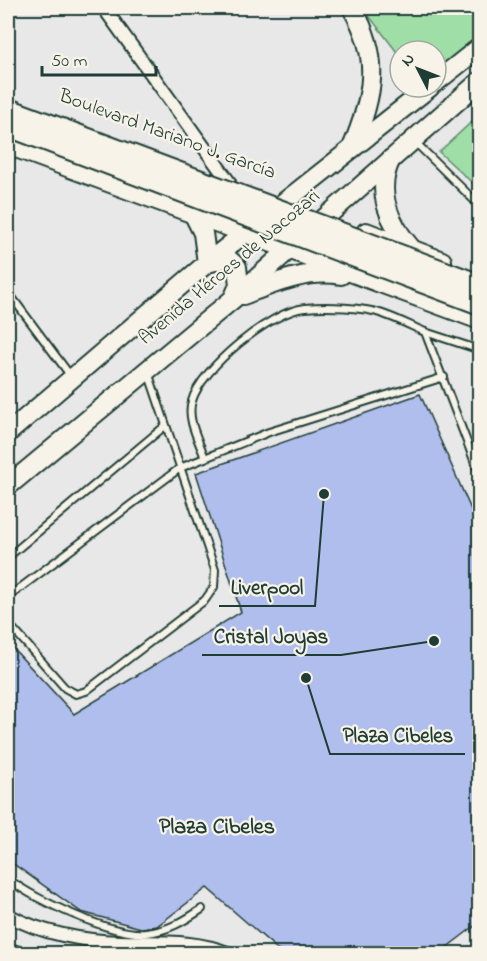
<svg xmlns="http://www.w3.org/2000/svg" width="487" height="961" font-family="'Indie Flower',sans-serif">
<style>
.green{fill:#9fdfa7;stroke:#5f8e6e;stroke-width:1.5}
.building{fill:#b0beee;stroke:#1f3d34;stroke-width:1.5}
.lines{fill:none;stroke-linecap:round;stroke-linejoin:round}
.lane-casing{stroke:#1f3d34;stroke-width:10}
.street-casing{stroke:#1f3d34;stroke-width:16}
.secondary-casing{stroke:#1f3d34;stroke-width:22}
.lane{stroke:#f7f3e8;stroke-width:6}
.street{stroke:#f7f3e8;stroke-width:12}
.secondary{stroke:#f7f3e8;stroke-width:18}
.primary-bridge-casing{stroke:#1f3d34;stroke-width:24;stroke-linecap:butt}
.primary-bridge{stroke:#f7f3e8;stroke-width:20}
.labels{text-anchor:middle;dominant-baseline:central;stroke-width:4.5;stroke-linejoin:round;paint-order:stroke}
.street-label{font-size:20px;fill:#1f3d34;stroke:#f7f3e8}
.quarter-label{font-size:22px;font-weight:bold;fill:#1f3d34;stroke:#f7f3e8}
.leader{fill:none;stroke:#1f3d34;stroke-width:2}
.callout-dot{fill:#1f3d34;stroke:#f7f3e8;stroke-width:2}
.callout-label{font-size:21px;text-anchor:middle;font-weight:bold;fill:#1f3d34;stroke:#f7f3e8;stroke-width:4.5;stroke-linejoin:round;paint-order:stroke}
</style>
<rect width="100%" height="100%" fill="#e9e8e9"/>
<filter id="ink" filterUnits="userSpaceOnUse"><feTurbulence type="fractalNoise" baseFrequency=".0167" numOctaves="2"/><feDisplacementMap in="SourceGraphic" scale="12" xChannelSelector="R" yChannelSelector="G"/><feConvolveMatrix kernelMatrix="1 2 1 2 8 2 1 2 1" color-interpolation-filters="sRGB"/></filter>
<g filter="url(#ink)">
<!-- green -->
<g class="green">
<polygon points="363,8 479,8 479,38 436,71 436,51 400,51 400,56"/>
<polygon points="479,115 479,189 439,152"/>
</g>
<!-- building -->
<polygon class="building" points="420,394 480,530 480,922 438,954 283,954 207,888 157,926 141,928 81,912 8,860 8,643 74,714 241,612 196,473"/>
<g class="lines">
<!-- lane casing -->
<g class="lane-casing">
<g id="lane">
<polyline points="414,141 480,206"/>
<polyline points="8,292 70,375"/>
<polyline points="480,350 425,332 480,476"/>
<path d="M205,458C199,441 186,419 192,401C201,368 271,311 305,308C325,306 365,307 383,314C398,319 411,326 425,332"/>
<polyline points="8,557 165,426"/>
<polyline points="8,597 180,468 269,432 444,377"/>
<polyline points="8,623 65,688 76,694 86,691 205,600 214,587 215,570 148,372"/>
<path d="M8,879C36,900 112,936 146,933C168,931 184,921 202,909"/>
</g>
</g>
<!-- street casing -->
<g class="street-casing">
<g id="street">
<polyline points="104,8 229,182"/>
<path d="M8,915C40,933 83,941 120,942C158,943 194,939 230,954"/>
<polyline points="8,949 20,954"/>
</g>
</g>
<!-- secondary casing -->
<g class="secondary-casing">
<g id="secondary">
<path d="M352,8C382,58 373,97 352,148"/>
<polyline points="436,82 480,47"/>
<polyline points="8,145 480,320"/>
<path d="M391,159C375,191 389,223 411,248"/>
<polyline points="194,215 203,233 207,263 227,258 237,267 239,285 233,299"/>
<polyline points="366,232 442,261"/>
<path d="M243,295C275,283 307,269 341,275"/>
<polyline points="8,433 207,263 430,87"/>
<polyline points="8,486 233,299 480,81"/>
</g>
</g>
<!-- lane -->
<use href="#lane" class="lane"/>
<!-- street -->
<use href="#street" class="street"/>
<!-- secondary -->
<use href="#secondary" class="secondary"/>
<!-- primary-bridge casing -->
<g class="primary-bridge-casing">
<g id="primary-bridge">
<polyline points="8,109 480,285"/>
<polyline points="8,126 480,304"/>
</g>
</g>
<!-- primary-bridge -->
<use href="#primary-bridge" class="primary-bridge"/>
</g>
</g>
<g class="labels">
<!-- street labels -->
<g class="street-label">
<text transform="translate(167 135) rotate(20)">Boulevard Mariano J. García</text>
<text transform="translate(230 268) rotate(-40)">Avenida Héroes de Nacozari</text>
</g>
<!-- quarter labels -->
<g class="quarter-label">
<text x="217" y="828">Plaza Cibeles</text>
</g>
</g>
<!-- callouts -->
<path class="leader" d="M324 494L315 606H219M434 641L341 655H202M306 678L330 754H465"/>
<g class="callout-dot">
<circle cx="324" cy="494" r="6"/>
<circle cx="434" cy="641" r="6"/>
<circle cx="306" cy="678" r="6"/>
</g>
<g class="callout-label">
<text x="267" y="594">Liverpool</text>
<text x="271" y="643">Cristal Joyas</text>
<text x="398" y="742">Plaza Cibeles</text>
</g>
<!-- margin -->
<rect width="487" height="961" fill="none" stroke="#f7f3e8" stroke-width="30"/>
<rect x="15" y="15" width="457" height="931" fill="none" stroke="#1f3d34" stroke-width="2" filter="url(#ink)"/>
<!-- north arrow -->
<g transform="translate(418 69) rotate(312)"><circle r="28" fill="#f7f3e8" stroke="#a1aaa0" stroke-width="1.5"/>
<path d="M0-4.5L10 22L0 15L-10 22Z" fill="#1f3d34"/>
<text y="-9" font-size="16" font-weight="bold" text-anchor="middle" fill="#1f3d34">N</text>
</g>
<!-- scale -->
<path d="M42 66v9h114v-9" fill="none" stroke="#1f3d34" stroke-width="3"/>
<text x="51" y="66" font-size="18" fill="#1f3d34" stroke="#f7f3e8" stroke-width="4.5" paint-order="stroke">50 m</text>
</svg>
